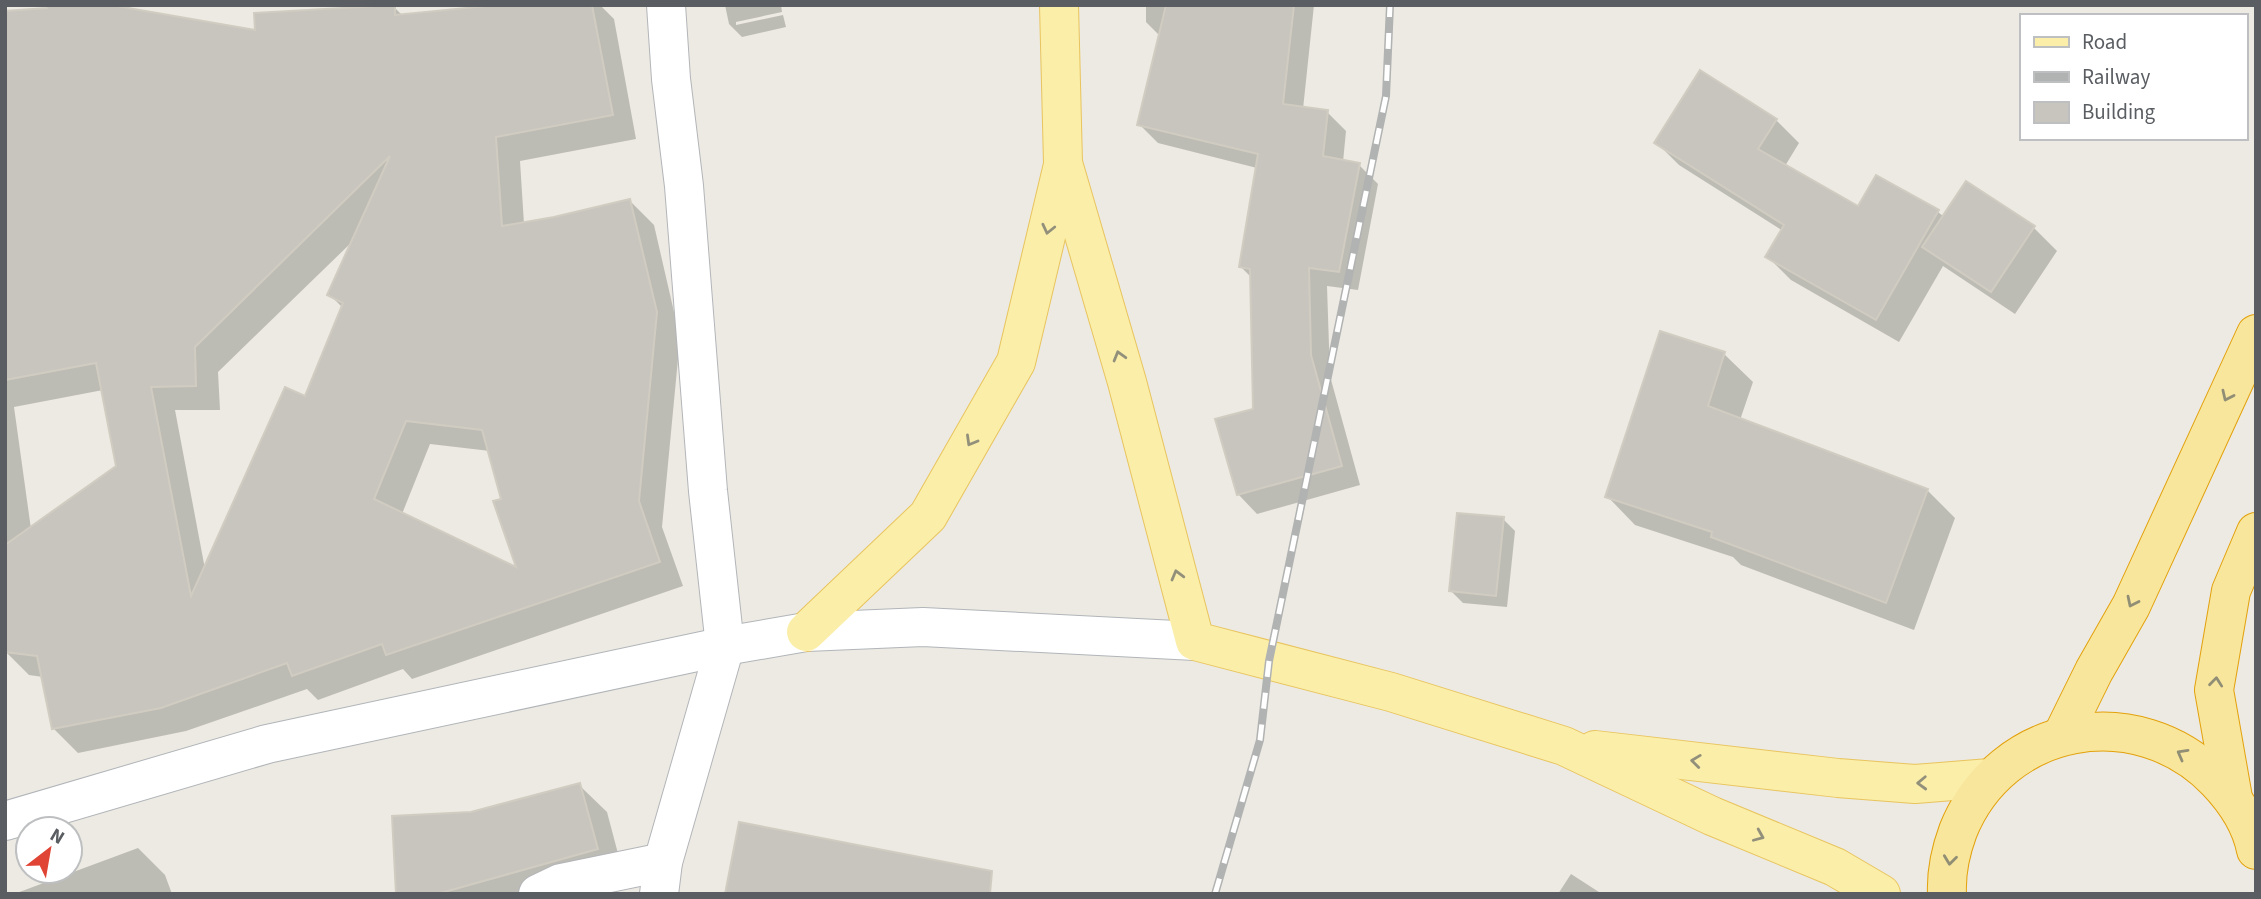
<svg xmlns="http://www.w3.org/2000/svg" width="2261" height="899" font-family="'Source Sans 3',sans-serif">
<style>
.shadow{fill:#0003;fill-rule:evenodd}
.building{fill:#c8c5bf;stroke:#d1ccc1;stroke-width:2;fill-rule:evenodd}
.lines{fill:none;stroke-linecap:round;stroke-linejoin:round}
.minor-casing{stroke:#b3b5b9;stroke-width:40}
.secondary-casing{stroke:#b1b5b9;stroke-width:40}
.primary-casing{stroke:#e9c45e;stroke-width:40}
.trunk-casing{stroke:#e3a10c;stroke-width:40}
.minor{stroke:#fff;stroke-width:38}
.secondary{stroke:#fff;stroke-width:38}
.primary{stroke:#faeea9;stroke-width:38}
.trunk{stroke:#f8e69c;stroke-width:38}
.rail-casing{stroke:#b1b2b2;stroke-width:8}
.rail{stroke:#fff;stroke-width:5;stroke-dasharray:16;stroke-linecap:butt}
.oneway{stroke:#92907b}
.oneway2{stroke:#918e76}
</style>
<rect width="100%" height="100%" fill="#eceae2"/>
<!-- shadow -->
<g class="shadow">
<path d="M516,5H600L614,19L636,139L520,161L524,224L630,201L654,225L680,338L662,527L683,586L412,679L403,669L318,700L307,689L186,731L78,753L53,728L43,677L29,675L5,651V13L257,32L394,7L403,16ZM354,240L329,294L343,308L306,399L205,569L175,410H220L218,372ZM103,390L118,467L31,529L14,407ZM430,444L490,451L519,570L402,514Z"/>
<polygon points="725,5 781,5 782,12 736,22 736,25 783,15 786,27 742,37 729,24"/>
<polygon points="1146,5 1314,5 1303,109 1327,112 1346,131 1343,162 1359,165 1378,184 1358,290 1327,286 1330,376 1360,485 1257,514 1238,494 1255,410 1251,277 1241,267 1257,168 1158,143 1139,124 1160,36 1146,22"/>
<polygon points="1776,120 1799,143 1785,166 1858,209 1877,177 1938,212 1944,217 2034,228 2057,251 2015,314 1943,266 1899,342 1791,280 1768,257 1783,231 1679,165 1656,142"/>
<polygon points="1724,354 1753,382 1740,420 1927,490 1955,518 1914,630 1741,565 1733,557 1635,525 1607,496"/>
<polygon points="1503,519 1515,531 1507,607 1463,603 1451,591"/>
<polygon points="579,785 607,812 625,880 572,894 393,894 471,814"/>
<polygon points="138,848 165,875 172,894 14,894"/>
<polygon points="1571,874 1602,894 1558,894"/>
</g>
<!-- building -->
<g class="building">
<path d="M47,5H111L255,30L254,13L395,5V15L497,5H592L613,115L496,137L502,226L554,217L630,199L657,312L639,501L660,562L386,655L382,644L292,676L287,663L161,708L52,729L37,656L5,652V545L116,466L96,363L5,380V11L47,8ZM390,156L327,295L343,303L305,396L285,387L191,596L151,387L196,386L195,347ZM406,421L482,430L501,499L493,501L516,567L374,499Z"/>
<polygon points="1166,5 1294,5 1283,104 1328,110 1323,156 1360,163 1339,272 1309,268 1311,355 1342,466 1237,495 1215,419 1253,409 1250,269 1239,267 1258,154 1137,125"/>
<polygon points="1700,70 1777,119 1758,149 1858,206 1876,175 1939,210 1876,320 1765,257 1784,225 1654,143"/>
<polygon points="1966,181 2035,226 1991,292 1922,247"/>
<polygon points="1660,331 1725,352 1708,406 1928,489 1886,603 1711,537 1712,532 1605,497"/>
<polygon points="1457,513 1504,517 1496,596 1449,591"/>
<polygon points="580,783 598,849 437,894 396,894 392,816 471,812"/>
<polygon points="739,822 992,871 990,894 725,894"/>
</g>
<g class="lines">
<!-- minor casing -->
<g class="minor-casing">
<g id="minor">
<polyline points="538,894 561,883 663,862"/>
<polyline points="659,894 663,862 725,646 708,491 684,186 671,79 666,5"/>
</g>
</g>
<!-- secondary casing -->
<g class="secondary-casing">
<polyline id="secondary" points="5,821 267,744 725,646 806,632 923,627 1195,641"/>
</g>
<!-- primary casing -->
<g class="primary-casing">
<g id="primary">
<polyline points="1059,5 1063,163 1127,382 1195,641 1391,692 1564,746 1712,816 1835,867 1881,894"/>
<polyline points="806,632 928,516 1016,362 1063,165"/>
<polyline points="1595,750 1838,778 1915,784 1990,778"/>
</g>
</g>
<!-- trunk casing -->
<g class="trunk-casing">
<g id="trunk">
<polyline points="2062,736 2094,671 2131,606 2256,334"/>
<polyline points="2233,798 2214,690 2231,591 2256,532"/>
<path d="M1947,894C1946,873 1951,850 1958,831C2001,723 2137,698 2217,781C2235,800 2251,824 2256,850"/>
</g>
</g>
<!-- minor -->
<use href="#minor" class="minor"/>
<!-- secondary -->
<use href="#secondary" class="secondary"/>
<!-- primary -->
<use href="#primary" class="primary"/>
<!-- trunk -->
<use href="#trunk" class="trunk"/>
<!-- rail casing -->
<g class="rail-casing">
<polyline id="rail" points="1215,894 1260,740 1269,661 1386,96 1390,5"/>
</g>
<!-- rail -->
<use href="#rail" class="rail"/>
</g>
<!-- one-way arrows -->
<defs><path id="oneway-chevron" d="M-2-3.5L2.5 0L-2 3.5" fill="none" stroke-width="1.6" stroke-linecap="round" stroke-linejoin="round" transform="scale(1.75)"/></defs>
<g class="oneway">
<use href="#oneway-chevron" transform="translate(1048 229) rotate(103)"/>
<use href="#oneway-chevron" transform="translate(1119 356) rotate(-106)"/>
<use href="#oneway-chevron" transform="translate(971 441) rotate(120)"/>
<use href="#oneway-chevron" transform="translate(1177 575) rotate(-105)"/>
<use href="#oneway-chevron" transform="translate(1696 761) rotate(-173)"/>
<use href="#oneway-chevron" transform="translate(1922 783) rotate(178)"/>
<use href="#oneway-chevron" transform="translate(1759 836) rotate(23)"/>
</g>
<g class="oneway2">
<use href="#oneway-chevron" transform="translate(2227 396) rotate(115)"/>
<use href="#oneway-chevron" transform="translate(2132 602) rotate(116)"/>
<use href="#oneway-chevron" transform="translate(2216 682) rotate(-84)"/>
<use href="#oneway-chevron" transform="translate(2182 754) rotate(-151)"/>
<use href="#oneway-chevron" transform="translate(1950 860) rotate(97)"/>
</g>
<!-- border -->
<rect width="2261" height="899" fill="none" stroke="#5a5e62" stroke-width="14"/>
<!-- legend -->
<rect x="2020" y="14" width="228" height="126" fill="#ffffff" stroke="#bdbfc0" stroke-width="2"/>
<rect x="2034" y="37" width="35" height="10" fill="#faeea9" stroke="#bdbfc0" stroke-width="2"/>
<text x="2082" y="49" font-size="21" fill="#5a5e62">Road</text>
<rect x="2034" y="72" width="35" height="10" fill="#b1b2b2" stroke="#bdbfc0" stroke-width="2"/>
<text x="2082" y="84" font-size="21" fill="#5a5e62">Railway</text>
<rect x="2034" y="102" width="35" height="21" fill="#c8c5bf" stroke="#bdbfc0" stroke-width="2"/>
<text x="2082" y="119" font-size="21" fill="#5a5e62">Building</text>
<!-- north arrow -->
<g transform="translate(49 850) rotate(31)"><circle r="33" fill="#ffffff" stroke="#bdbfc0" stroke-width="2"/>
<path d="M0-5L12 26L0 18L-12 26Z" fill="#e04435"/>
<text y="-10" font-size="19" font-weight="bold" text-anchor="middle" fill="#5a5e62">N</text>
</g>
</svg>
